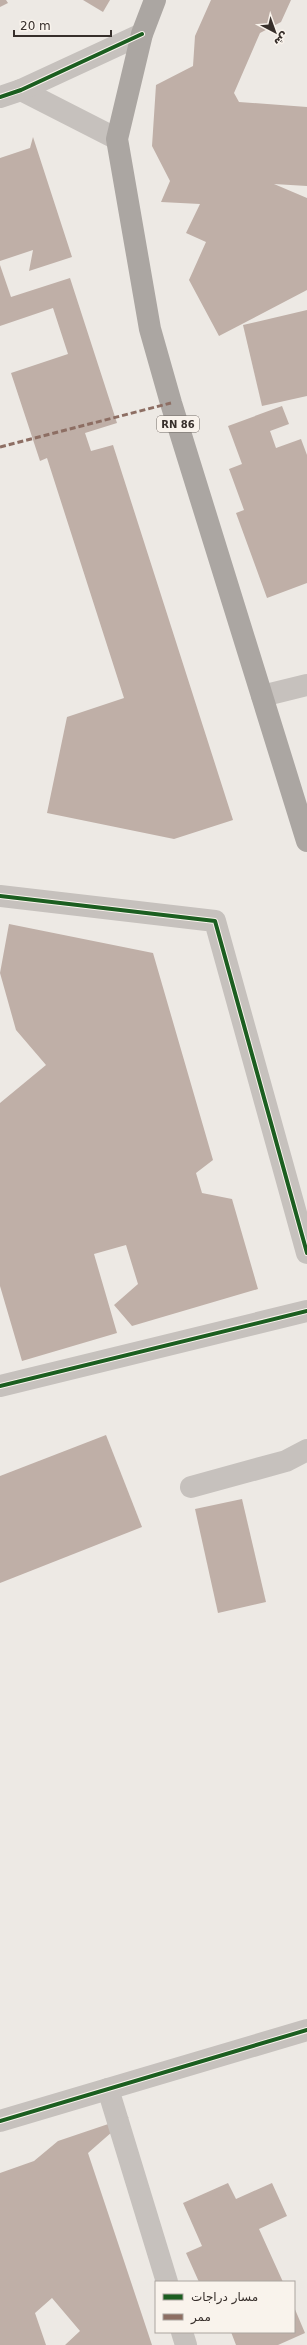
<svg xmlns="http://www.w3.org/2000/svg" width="307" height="2345" font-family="'DejaVu Sans',Vazirmatn,sans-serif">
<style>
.building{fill:#bfafa7}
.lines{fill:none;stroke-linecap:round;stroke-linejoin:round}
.minor{stroke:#c6c1bd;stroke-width:22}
.major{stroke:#aba6a2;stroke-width:22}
.quiet{stroke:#8d6e63;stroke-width:3;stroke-dasharray:6 3;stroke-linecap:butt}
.cycleway-casing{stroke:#f9f3ec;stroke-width:6}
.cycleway{stroke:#1b5e20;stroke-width:4}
.labels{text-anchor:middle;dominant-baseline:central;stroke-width:4;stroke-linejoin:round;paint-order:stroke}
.shield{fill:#f9f3ec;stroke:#716a65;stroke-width:1}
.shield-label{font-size:10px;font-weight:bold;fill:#372f2b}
</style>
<rect width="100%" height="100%" fill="#ede9e4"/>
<!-- building -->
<g class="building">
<polygon points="0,0 6,0 8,3 0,7"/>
<polygon points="83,0 110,0 103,12"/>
<polygon points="211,0 291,0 281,22 260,33 234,93 239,102 307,107 307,186 274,184 307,198 307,290 219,336 189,280 206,242 186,233 200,204 161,202 170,181 152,146 156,85 193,66 195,36"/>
<polygon points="33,137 72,257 29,271 33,250 0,261 0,158 30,148"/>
<polygon points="0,265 11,297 70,278 117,423 85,433 91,451 113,445 233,820 174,839 47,813 67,717 124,698 47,458 40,461 11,373 68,354 53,308 0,326"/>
<polygon points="307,310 307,396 262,406 243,325"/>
<polygon points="282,406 289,424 270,431 276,448 301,439 307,455 307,583 267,598 236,513 244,510 229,469 242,464 228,426"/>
<polygon points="9,924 153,953 213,1160 196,1173 202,1193 232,1199 258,1289 132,1326 114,1305 138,1284 126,1245 94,1254 117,1333 22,1361 0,1286 0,1103 46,1065 16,1030 0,973"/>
<polygon points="106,1435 142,1527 0,1583 0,1476"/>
<polygon points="242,1499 266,1602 218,1613 195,1509"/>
<polygon points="129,2117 88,2153 152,2345 65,2345 80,2331 52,2298 35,2313 46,2345 0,2345 0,2173 34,2161 58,2141"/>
<polygon points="228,2183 236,2199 272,2183 287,2216 259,2229 283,2282 199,2282 186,2253 202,2246 183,2203"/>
<polygon points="294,2307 305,2333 278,2345 236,2345 231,2332 294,2332"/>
</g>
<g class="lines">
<!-- minor -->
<g class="minor">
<polyline points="21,90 117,139"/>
<polyline points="0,97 21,90 142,34"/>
<polyline points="262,696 307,685"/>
<polyline points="0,896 215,921 307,1253"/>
<polyline points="0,1386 307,1311"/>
<polyline points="191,1487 286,1461 307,1450"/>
<polyline points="108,2089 167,2282"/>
<polyline points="0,2121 307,2030"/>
<polyline points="182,2332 186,2345"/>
</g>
<!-- major -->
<polyline class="major" points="155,0 142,34 117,139 150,329 171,403 307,841"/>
<!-- quiet -->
<polyline class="quiet" points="0,447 171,403"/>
<!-- cycleway casing -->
<g class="cycleway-casing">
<g id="cycleway">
<polyline points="0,97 21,90 142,34"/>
<polyline points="0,896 215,921 307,1253"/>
<polyline points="0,1386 307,1311"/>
<polyline points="0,2121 307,2030"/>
</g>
</g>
<!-- cycleway -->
<use href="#cycleway" class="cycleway"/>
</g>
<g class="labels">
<!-- shield labels -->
<rect class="shield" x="157" y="416" width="42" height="16" rx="3"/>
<g class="shield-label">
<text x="178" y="424">RN 86</text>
</g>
</g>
<!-- legend -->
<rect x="155" y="2281" width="140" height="52" fill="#f9f3ec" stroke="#aba59f"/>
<rect x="163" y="2294" width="20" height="6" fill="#1b5e20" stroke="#aba59f"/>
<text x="191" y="2301" font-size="12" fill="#372f2b">مسار دراجات</text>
<rect x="163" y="2314" width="20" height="6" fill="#8d6e63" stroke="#aba59f"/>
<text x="191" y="2321" font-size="12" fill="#372f2b">ممر</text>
<!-- north arrow -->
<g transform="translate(275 32) rotate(139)" stroke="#f9f3ec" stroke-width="3" paint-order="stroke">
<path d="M0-3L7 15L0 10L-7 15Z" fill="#372f2b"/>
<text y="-6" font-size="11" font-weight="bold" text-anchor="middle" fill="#372f2b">ش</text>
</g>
<!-- scale -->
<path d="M14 30v6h97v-6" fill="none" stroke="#372f2b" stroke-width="2"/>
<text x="20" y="30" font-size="12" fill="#372f2b" stroke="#f9f3ec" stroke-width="3" paint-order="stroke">20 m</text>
</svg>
